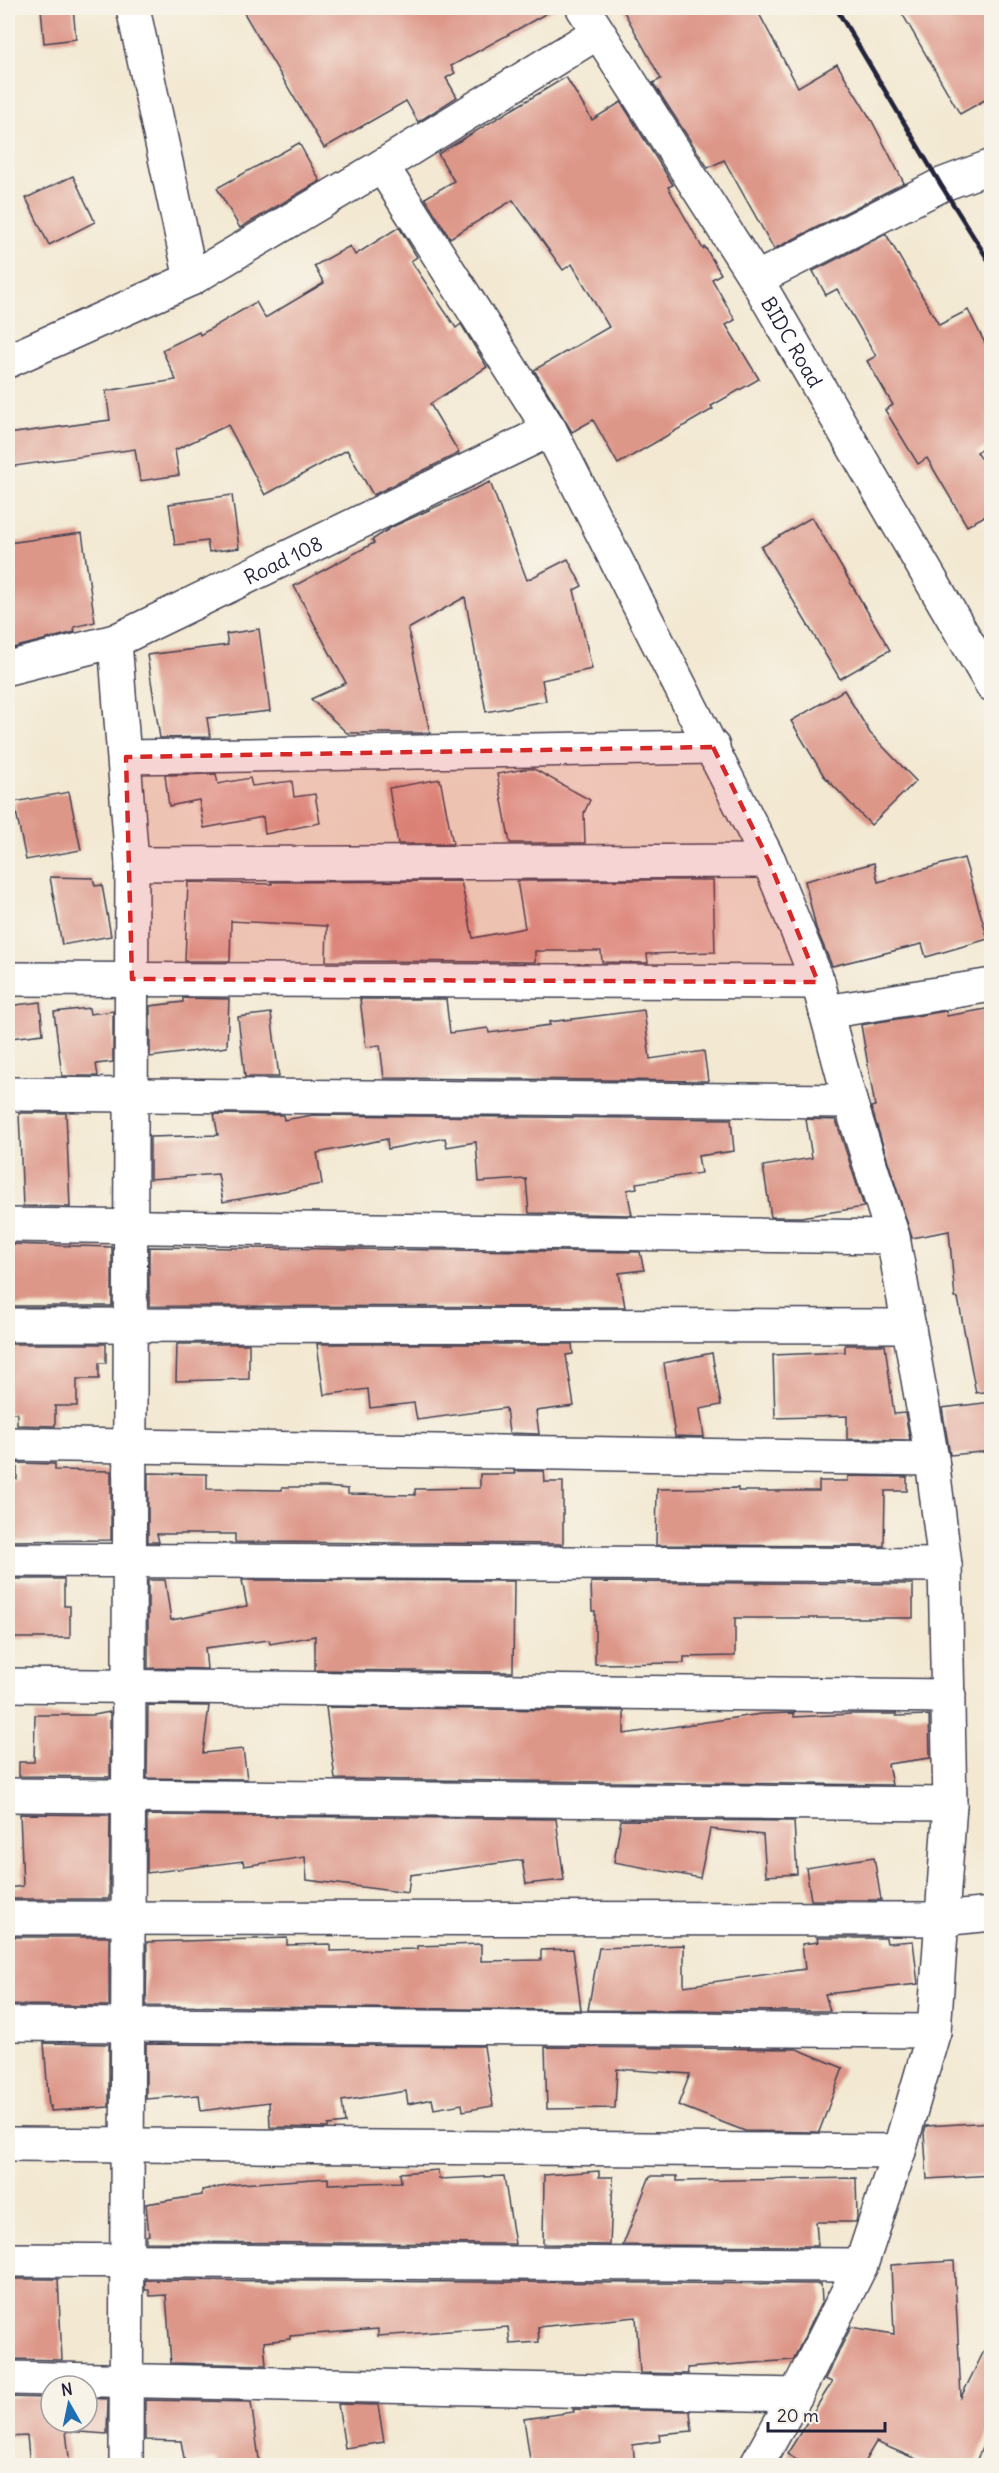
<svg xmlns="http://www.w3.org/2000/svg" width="999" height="2473" font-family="Delius,sans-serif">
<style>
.building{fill:#dd9789}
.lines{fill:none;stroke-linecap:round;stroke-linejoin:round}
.minor-casing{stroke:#414052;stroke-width:36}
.major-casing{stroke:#414052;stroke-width:36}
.minor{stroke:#fff;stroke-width:33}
.major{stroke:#fff;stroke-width:33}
.rail{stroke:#22223b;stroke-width:4.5}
.marked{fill:#d62828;fill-opacity:0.2;stroke:#d62828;stroke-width:4.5;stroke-dasharray:12 8;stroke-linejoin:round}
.labels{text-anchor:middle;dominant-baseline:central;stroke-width:6;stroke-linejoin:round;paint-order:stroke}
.street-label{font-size:20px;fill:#22223b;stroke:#f7f3e8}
</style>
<rect width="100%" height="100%" fill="#f7f3e8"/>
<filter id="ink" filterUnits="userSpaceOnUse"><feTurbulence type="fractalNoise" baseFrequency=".0167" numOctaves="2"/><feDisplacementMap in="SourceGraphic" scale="12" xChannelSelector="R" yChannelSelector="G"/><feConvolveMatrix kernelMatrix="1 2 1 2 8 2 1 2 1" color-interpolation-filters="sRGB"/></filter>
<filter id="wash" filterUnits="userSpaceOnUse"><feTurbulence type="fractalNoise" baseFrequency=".008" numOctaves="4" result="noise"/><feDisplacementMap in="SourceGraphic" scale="24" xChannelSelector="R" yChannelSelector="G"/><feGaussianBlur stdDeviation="1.35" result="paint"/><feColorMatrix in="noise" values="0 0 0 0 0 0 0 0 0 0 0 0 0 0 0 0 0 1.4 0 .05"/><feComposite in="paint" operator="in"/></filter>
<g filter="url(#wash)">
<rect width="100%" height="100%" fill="#f3e9d3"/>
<g id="blocks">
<!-- building -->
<g class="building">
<polygon points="41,8 73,8 76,39 44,43"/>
<polygon points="241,8 556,8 451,66 455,73 446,78 457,97 418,122 406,101 324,148"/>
<polygon points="622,8 756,8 798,87 837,64 872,121 904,183 774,249 724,160 708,168 653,83 661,79"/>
<polygon points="899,8 992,8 992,96 960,114"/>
<polygon points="566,77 592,120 621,102 673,185 668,187 703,249 705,247 721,274 712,279 735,320 726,325 759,379 711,406 713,409 618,464 593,420 572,432 534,370 609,327 572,264 563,270 513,200 450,238 425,198 454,181 438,154"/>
<polygon points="299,143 320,181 240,228 217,188"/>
<polygon points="73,176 95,222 49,245 26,198"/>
<polygon points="399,227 417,257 411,261 456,328 461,324 487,367 430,404 459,453 373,495 347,450 265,495 228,425 175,450 179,475 140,481 135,449 8,467 8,434 110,420 106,391 176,380 162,350 199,332 200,335 256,302 265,318 324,283 314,266 350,246 355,255"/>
<polygon points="886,234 939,325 968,310 992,357 992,444 977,452 992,476 992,512 967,526 927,458 918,464 885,410 893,405 867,361 876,356 837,289 826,295 813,271"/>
<polygon points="490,482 527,580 568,559 582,586 574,590 592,669 542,680 546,701 486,712 465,597 408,629 430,733 347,733 311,699 346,683 294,586 374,543 372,540 392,527"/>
<polygon points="232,495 239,548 209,552 207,541 175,545 169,504"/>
<polygon points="812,517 890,650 840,679 761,547"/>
<polygon points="82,533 95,622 74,627 75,632 8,649 8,543"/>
<polygon points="259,629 270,711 207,718 210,737 160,738 147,655 228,645 226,634"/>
<polygon points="844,690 870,733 916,781 871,825 824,776 791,721"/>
<polygon points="525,769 534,769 590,800 584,813 585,843 510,843 497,774"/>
<polygon points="216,774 218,784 250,778 252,786 292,781 294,797 315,794 320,823 265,834 263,817 204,828 199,800 169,806 165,775"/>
<polygon points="440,779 453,844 398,844 389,788"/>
<polygon points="69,792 81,850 26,860 14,802"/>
<polygon points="964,858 988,939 926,957 922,944 832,966 816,928 805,881 874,863 878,882"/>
<polygon points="50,877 93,878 95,886 102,885 111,936 62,945"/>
<polygon points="643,880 713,880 715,952 647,954 648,963 602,962 601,951 535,951 535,962 326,961 327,926 231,921 230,961 185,961 188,882 272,884 271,882 461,881 473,938 525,928 517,881"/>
<polygon points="183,998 229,999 227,1047 150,1057 150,1006 183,1002"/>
<polygon points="360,999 446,999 450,1033 488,1028 489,1033 550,1025 549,1022 644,1010 650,1059 704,1051 708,1081 384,1078 380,1045 366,1047"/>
<polygon points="40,1002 43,1034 11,1038 8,1006"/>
<polygon points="89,1008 90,1014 113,1011 113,1062 96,1064 98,1076 62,1076 54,1012"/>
<polygon points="992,1008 992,1391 976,1393 958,1298 955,1298 949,1231 912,1238 871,1107 875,1106 861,1025 946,1011 947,1016"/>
<polygon points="271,1013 279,1077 245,1077 238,1017"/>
<polygon points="19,1113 66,1113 70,1207 23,1206"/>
<polygon points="214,1114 283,1115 284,1120 313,1115 731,1119 734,1151 698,1156 701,1173 636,1183 637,1188 627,1190 632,1215 529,1213 526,1179 479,1182 476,1142 447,1147 445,1138 388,1149 387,1139 317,1153 322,1184 223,1202 218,1174 150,1179 150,1137 218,1135"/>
<polygon points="806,1119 836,1120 864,1207 801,1217 771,1217 763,1166 812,1158"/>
<polygon points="8,1244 112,1247 112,1306 8,1306"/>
<polygon points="149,1247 640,1252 644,1270 619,1273 625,1307 149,1306"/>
<polygon points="8,1344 106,1344 106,1363 99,1363 99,1379 77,1379 77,1406 55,1406 55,1426 17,1425 17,1413 8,1413"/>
<polygon points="177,1344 249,1344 249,1379 176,1381"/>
<polygon points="317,1344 572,1344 573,1354 566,1355 574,1406 536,1411 539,1434 509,1433 506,1408 417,1420 414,1403 370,1408 368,1389 324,1395"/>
<polygon points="845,1345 885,1345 894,1414 905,1413 910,1440 847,1439 847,1416 775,1418 773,1355 845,1352"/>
<polygon points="712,1353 721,1405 700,1409 704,1437 675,1436 664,1363"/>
<polygon points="992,1402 992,1451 950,1455 942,1408"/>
<polygon points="17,1463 55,1464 55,1470 111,1471 111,1540 8,1541 8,1479 17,1479"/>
<polygon points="514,1471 544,1471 545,1482 563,1482 563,1544 235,1542 235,1534 157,1534 159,1542 148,1542 148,1473 207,1474 207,1489 282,1490 282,1487 326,1487 348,1489 348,1494 415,1495 415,1489 480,1488 480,1474 515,1474"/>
<polygon points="848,1476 907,1477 907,1491 885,1491 884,1546 656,1545 657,1489 738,1488 738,1491 819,1491 819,1481 848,1481"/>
<polygon points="8,1579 64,1579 64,1606 70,1606 70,1638 8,1638"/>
<polygon points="148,1580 165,1580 171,1620 247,1606 242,1580 514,1581 513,1672 315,1670 315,1636 270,1644 269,1640 205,1648 207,1669 148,1668"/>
<polygon points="591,1582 913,1584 913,1618 735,1618 735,1656 684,1657 684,1663 595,1664 595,1611 592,1611"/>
<polygon points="148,1705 209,1706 203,1753 243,1749 247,1779 147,1778"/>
<polygon points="326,1707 624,1711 624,1734 761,1714 794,1713 794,1717 851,1714 896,1714 896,1716 929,1715 930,1758 888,1764 892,1785 335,1779"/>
<polygon points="110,1712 110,1777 19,1776 19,1762 34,1762 35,1715 94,1715"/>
<polygon points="20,1814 110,1815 109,1899 9,1899 8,1888 23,1886"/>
<polygon points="147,1815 556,1819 564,1880 526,1884 522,1860 410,1875 408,1893 307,1880 305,1857 244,1866 243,1861 147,1873"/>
<polygon points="621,1820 794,1821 797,1874 766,1876 763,1835 710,1829 700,1878 614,1862"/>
<polygon points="874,1857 881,1900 811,1900 806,1868"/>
<polygon points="8,1937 109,1937 109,2006 8,2005"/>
<polygon points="287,1938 287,1945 330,1944 330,1951 417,1949 417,1946 481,1944 481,1961 541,1960 541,1950 573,1949 581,2010 146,2006 147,1942"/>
<polygon points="817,1938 886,1938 887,1943 913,1941 918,1984 825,1994 830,2011 588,2010 599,1948 684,1945 684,1986 805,1969 802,1944 818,1942"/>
<polygon points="44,2043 109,2044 109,2107 51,2111 51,2106 49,2107"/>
<polygon points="146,2044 484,2046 493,2106 463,2111 462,2104 434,2109 432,2099 408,2104 406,2091 342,2101 345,2123 328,2125 328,2128 270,2127 269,2102 201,2111 199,2095 146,2099"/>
<polygon points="545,2047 797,2049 843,2068 819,2132 745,2131 678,2105 690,2074 617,2069 615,2108 547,2109"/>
<polygon points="992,2122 992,2175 927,2179 924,2133 926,2126"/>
<polygon points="438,2170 439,2179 504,2176 515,2244 146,2242 146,2236 149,2235 146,2204 202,2195 202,2190 239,2184 328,2178 328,2184 401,2182 400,2173"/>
<polygon points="599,2171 599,2177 613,2177 610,2245 543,2244 544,2175"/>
<polygon points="650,2176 677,2176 677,2181 856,2178 857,2217 856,2222 816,2222 818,2246 623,2245"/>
<polygon points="954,2261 961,2397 992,2335 992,2425 974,2466 928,2466 928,2464 876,2442 862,2466 806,2466 787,2454 832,2382 825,2379 851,2327 894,2334 891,2265"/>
<polygon points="8,2279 58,2279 62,2360 8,2359"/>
<polygon points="145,2280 821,2284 822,2301 793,2360 687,2368 688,2374 640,2373 636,2317 538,2327 539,2342 510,2344 508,2327 378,2336 378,2329 290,2336 290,2339 264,2342 266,2365 171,2363 166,2295 150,2296 149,2290 145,2290"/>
<polygon points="8,2397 51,2398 51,2422 87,2422 87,2398 108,2399 107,2434 66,2431 70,2466 30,2466 27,2436 8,2437"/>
<polygon points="145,2400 251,2402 260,2466 218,2466 217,2459 185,2464 181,2441 145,2440"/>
<polygon points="338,2404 378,2405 384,2442 345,2448"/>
<polygon points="573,2409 690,2411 692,2431 659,2434 660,2441 633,2445 635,2466 531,2466 524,2419 574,2412"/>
</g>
</g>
</g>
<g filter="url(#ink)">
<use href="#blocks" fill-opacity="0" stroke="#414052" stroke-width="1.5"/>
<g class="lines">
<!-- minor casing -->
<g class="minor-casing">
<g id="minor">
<polyline points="133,8 191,279"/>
<polyline points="382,166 550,430 769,861 818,982 850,1101 893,1237 932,1459 945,1565 950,1804 934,2031 899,2151 861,2265 796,2395 756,2466"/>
<polyline points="756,279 941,185 992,166"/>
<polyline points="8,361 191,279 382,166 597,33"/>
<polyline points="115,641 132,864 126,2466"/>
<path id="s1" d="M8,668L115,641L550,430"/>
<polyline points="126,757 713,747"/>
<polyline points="132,864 769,861"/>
<polyline points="8,979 818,982"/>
<polyline points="826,1012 992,985"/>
<polyline points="8,1094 850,1101"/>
<polyline points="8,1225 893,1237"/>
<polyline points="8,1325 909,1326"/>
<polyline points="8,1444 932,1459"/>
<polyline points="8,1560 945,1565"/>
<polyline points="8,1685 949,1696"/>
<polyline points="8,1795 950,1804"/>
<polyline points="8,1918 941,1919 992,1914"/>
<polyline points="8,2024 934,2031"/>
<polyline points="8,2144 899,2151"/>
<polyline points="8,2260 861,2265"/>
<polyline points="8,2378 796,2395"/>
</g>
</g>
<!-- major casing -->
<g class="major-casing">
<g id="major">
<path id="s2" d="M583,8L756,279L992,685"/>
</g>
</g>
<!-- minor -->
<use href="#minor" class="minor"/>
<!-- major -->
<use href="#major" class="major"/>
<!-- rail -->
<polyline class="rail" points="836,8 941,185 992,266"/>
</g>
</g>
<!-- marked area -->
<path class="marked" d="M713,747L769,861L818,982L132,979L126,757Z"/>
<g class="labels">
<!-- street labels -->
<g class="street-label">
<text stroke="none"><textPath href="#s2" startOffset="394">BIDC Road</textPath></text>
<text stroke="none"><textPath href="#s1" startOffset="297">Road 108</textPath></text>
</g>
</g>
<!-- margin -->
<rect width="999" height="2473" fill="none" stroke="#f7f3e8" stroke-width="30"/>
<!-- north arrow -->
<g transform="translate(69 2404) rotate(351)"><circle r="28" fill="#f7f3e8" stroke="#a29fa3" stroke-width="1.5"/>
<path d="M0-4.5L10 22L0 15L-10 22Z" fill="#1f6fb2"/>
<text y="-9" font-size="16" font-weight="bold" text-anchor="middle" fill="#22223b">N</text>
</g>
<!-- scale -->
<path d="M768 2422v9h117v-9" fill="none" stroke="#22223b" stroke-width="3"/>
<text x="777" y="2422" font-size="18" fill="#22223b" stroke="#f7f3e8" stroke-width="4.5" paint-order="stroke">20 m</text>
</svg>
